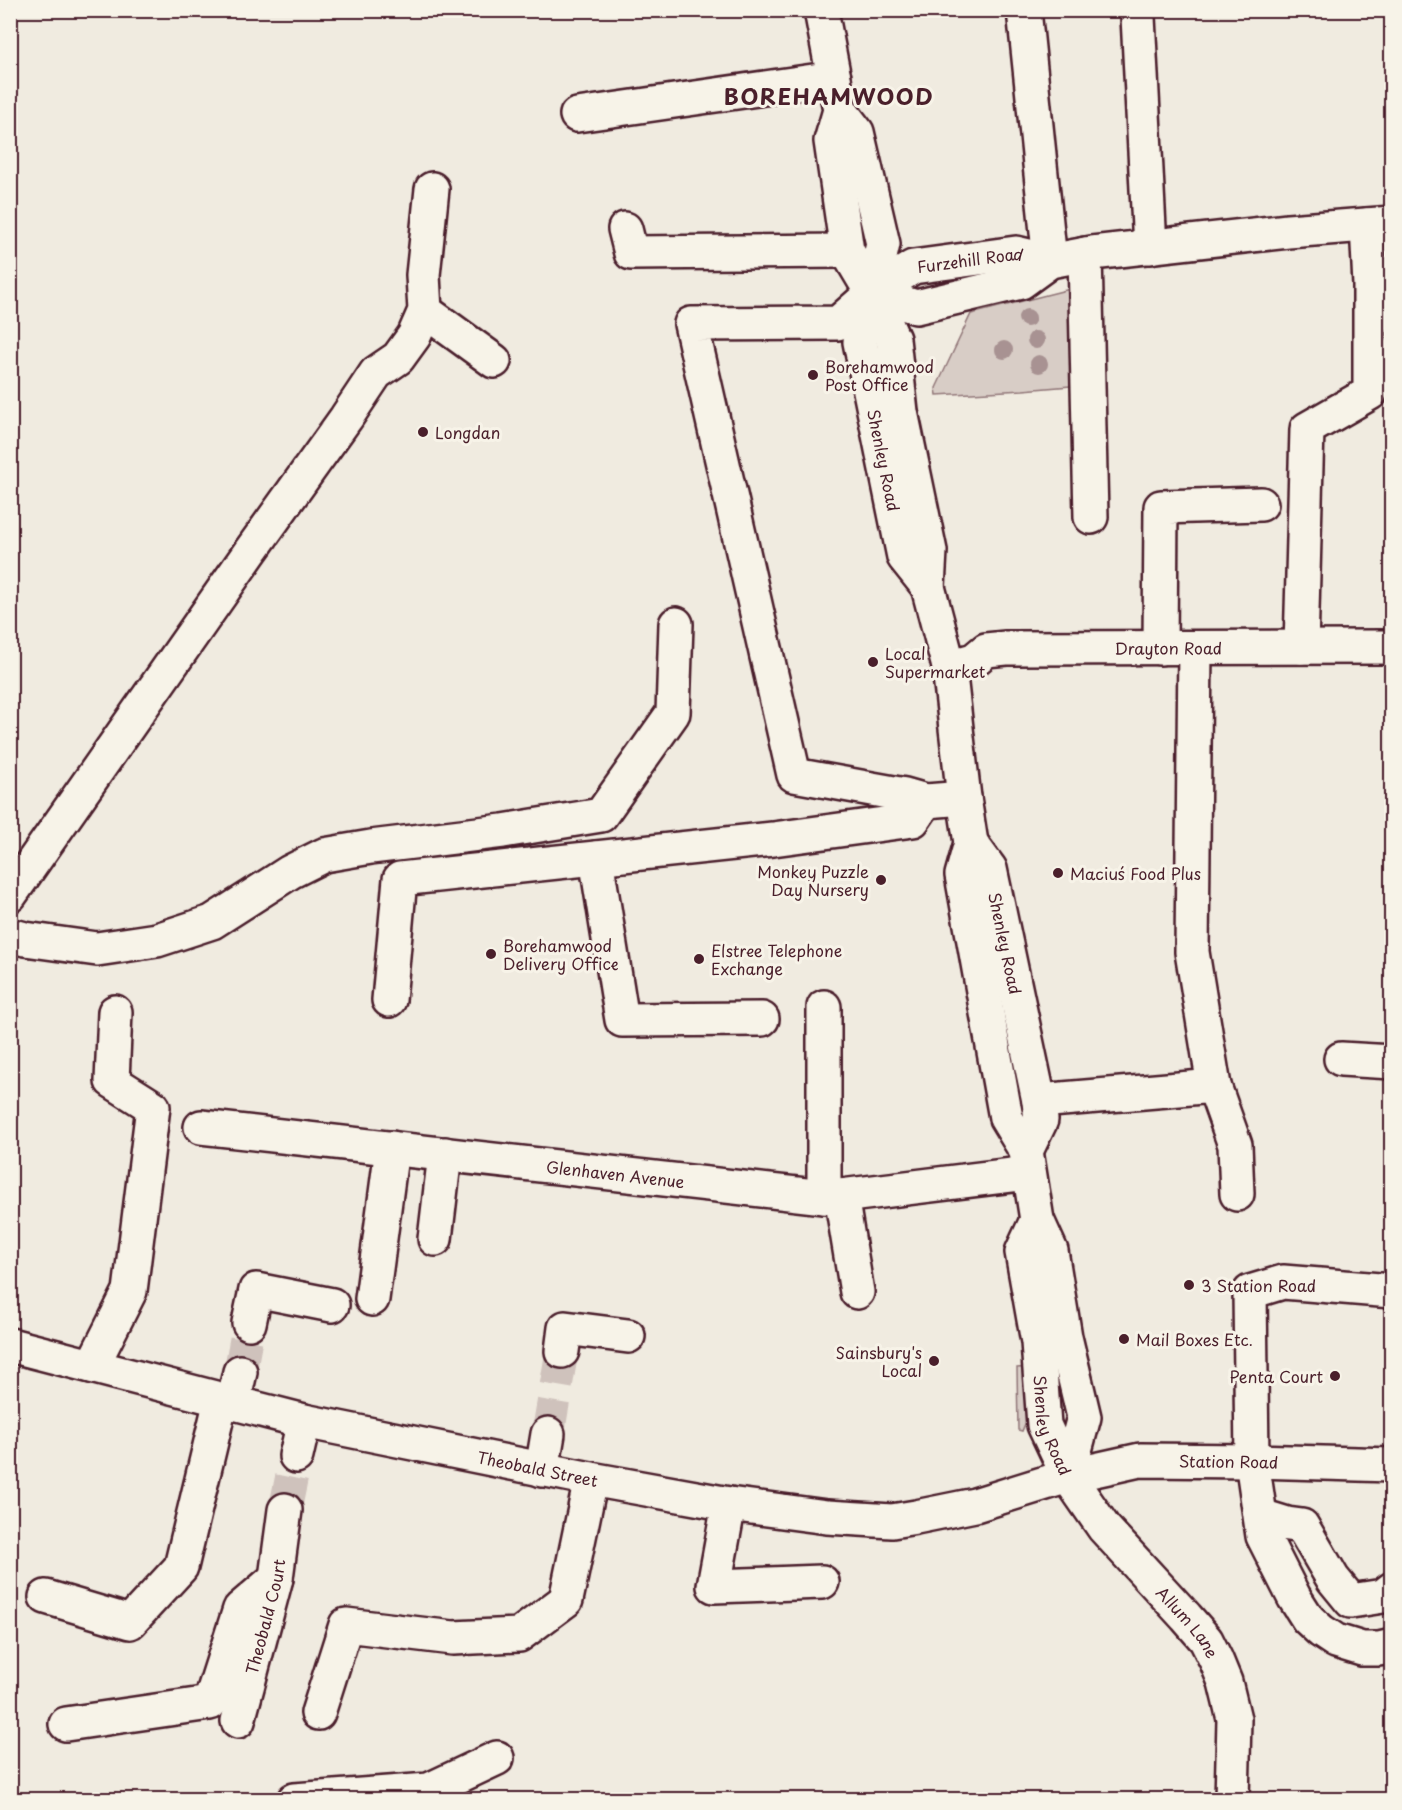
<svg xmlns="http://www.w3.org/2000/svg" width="1402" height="1810" font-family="'Playpen Sans',sans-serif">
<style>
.green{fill:#d8cdc6;stroke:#917678;stroke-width:1.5}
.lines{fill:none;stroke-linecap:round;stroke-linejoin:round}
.minor-tunnel{stroke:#cfc2bc;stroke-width:33;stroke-dasharray:33 16;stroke-linecap:butt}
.minor-casing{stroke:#4a1f2b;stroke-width:38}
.major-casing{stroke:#4a1f2b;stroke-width:38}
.minor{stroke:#f7f3e8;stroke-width:33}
.major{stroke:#f7f3e8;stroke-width:33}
.tree{fill:#a89292}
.poi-dot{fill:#4a1f2b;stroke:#f7f3e8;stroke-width:2}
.labels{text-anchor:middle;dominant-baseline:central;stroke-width:6;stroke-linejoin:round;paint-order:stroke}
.street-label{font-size:16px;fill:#4a1f2b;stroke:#f7f3e8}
.poi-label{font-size:16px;fill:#4a1f2b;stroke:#f7f3e8;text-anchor:start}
.district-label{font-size:22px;font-weight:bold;letter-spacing:1.5px;fill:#4a1f2b;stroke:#f7f3e8}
</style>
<rect width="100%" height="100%" fill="#f0ebe0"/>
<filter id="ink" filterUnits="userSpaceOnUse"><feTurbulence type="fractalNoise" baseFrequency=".0167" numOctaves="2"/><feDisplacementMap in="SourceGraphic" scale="12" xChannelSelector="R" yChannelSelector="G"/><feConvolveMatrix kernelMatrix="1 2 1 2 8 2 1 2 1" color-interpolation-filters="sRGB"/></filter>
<g filter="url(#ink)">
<!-- green -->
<g class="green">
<polygon points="1070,289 1082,385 1023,390 937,395 936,388 971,314"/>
<polygon points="1030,1367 1030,1412 1022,1431 1018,1430 1017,1368"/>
</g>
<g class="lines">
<!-- minor-tunnel -->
<g class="minor-tunnel">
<polyline points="240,1372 249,1323"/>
<polyline points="548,1434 562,1351"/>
<polyline points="285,1510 296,1456"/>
</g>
<!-- minor casing -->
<g class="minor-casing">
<g id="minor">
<polyline points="1024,10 1050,261"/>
<polyline points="1138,17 1150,247"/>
<polyline points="577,115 834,78"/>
<polyline points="625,229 631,253 847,251"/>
<polyline points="1085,254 1091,517"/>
<polyline points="872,293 916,307 1021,282 1050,261 1092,253 1288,231 1392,223"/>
<polyline points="425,311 494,361"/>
<polyline points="1301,647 1307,429 1370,393 1370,285 1367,225"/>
<polyline points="1160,648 1161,507 1261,504"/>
<polyline points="1195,648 1192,952 1214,1086"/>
<path id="s1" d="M949,667L974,660L986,650L1006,648L1392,647"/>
<path id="s2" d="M964,798L926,801L905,795L794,775L691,324L838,323L872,293L913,267L1016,253L1050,261"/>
<polyline points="596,858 622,1020 762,1019"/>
<polyline points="10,895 250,552 346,418 376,373 398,358 414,336 425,311 423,275 432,189"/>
<polyline points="10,935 25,939 97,949 157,940 212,922 290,872 324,855 371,847 503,831 601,815 673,713 676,624"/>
<polyline points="389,1000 400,879 773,839 913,820 926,801"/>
<polyline points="824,1007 824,1197"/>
<polyline points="1341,1059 1392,1062"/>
<polyline points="1039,1101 1214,1086 1235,1145 1237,1194"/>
<path id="s3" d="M201,1127L824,1197L841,1196L1029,1173"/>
<polyline points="841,1196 857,1292"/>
<polyline points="435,1239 445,1154"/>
<polyline points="1392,1291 1283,1282 1250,1292 1252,1461 1263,1536 1294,1597 1308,1619 1321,1631 1336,1641 1362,1649 1379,1649 1392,1646"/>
<polyline points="372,1299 392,1148"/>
<polyline points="249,1323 256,1290 332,1305"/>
<path id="s4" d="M10,1345L304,1421L591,1479L729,1504L827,1517L892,1521L916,1517L975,1505L1068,1476L1140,1460L1252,1461L1392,1465"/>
<polyline points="562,1351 565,1328 628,1336"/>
<polyline points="92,1366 130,1291 153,1107 112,1081 115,1012"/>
<polyline points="233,1403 240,1372"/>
<polyline points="296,1456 304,1421"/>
<polyline points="542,1470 548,1434"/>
<polyline points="729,1504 714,1586 822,1582"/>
<polyline points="1261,1516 1287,1524 1302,1526 1333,1579 1351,1601 1383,1596 1392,1589"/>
<polyline points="46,1597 130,1622 181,1567 221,1400"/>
<polyline points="318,1713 346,1625 453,1638 519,1635 566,1600 591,1479"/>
<path id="s5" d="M238,1721L276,1578L285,1510"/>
<polyline points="66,1724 210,1703 240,1609 276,1578"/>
<polyline points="294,1800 429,1790 497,1758"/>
</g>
</g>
<!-- major casing -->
<g class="major-casing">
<g id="major">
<polyline points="821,10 840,110 831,141 847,251 872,293 893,339 901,412 930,551 928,587 949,667 964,798 971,843 962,875 1006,1118 1026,1151 1037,1220 1051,1251 1065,1337 1084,1417 1068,1476"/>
<path id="s6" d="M840,110L857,132L883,244L860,342L904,557L928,587"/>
<path id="s7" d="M971,843L990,869L1039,1101L1041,1120L1026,1151"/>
<path id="s8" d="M1037,1220L1022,1252L1038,1342L1044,1425L1068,1476L1104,1528L1186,1617L1206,1640L1216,1660L1225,1682L1234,1719L1232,1800"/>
</g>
</g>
<!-- minor -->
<use href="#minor" class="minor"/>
<!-- major -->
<use href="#major" class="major"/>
</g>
<!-- trees -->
<g class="tree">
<circle cx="1027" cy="318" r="9"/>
<circle cx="1036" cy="340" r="9"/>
<circle cx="1004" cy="350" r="9"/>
<circle cx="1039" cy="364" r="9"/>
</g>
</g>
<!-- markers -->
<g class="poi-dot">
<circle cx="813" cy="375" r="6"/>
<circle cx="423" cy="432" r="6"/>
<circle cx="873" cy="662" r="6"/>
<circle cx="1058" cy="873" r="6"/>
<circle cx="881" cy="880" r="6"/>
<circle cx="491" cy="954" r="6"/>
<circle cx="699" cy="959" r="6"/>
<circle cx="1189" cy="1285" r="6"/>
<circle cx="1124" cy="1339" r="6"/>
<circle cx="934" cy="1361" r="6"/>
<circle cx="1335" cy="1376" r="6"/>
</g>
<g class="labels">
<!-- street labels -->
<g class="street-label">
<text stroke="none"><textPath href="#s2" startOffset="934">Furzehill Road</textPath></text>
<text stroke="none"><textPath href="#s6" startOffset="364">Shenley Road</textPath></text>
<text stroke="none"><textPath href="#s1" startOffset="224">Drayton Road</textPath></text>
<text stroke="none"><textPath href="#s7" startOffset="108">Shenley Road</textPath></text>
<text stroke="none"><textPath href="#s3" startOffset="417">Glenhaven Avenue</textPath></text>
<text stroke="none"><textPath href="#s8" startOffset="212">Shenley Road</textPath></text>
<text stroke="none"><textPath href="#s4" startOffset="1245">Station Road</textPath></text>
<text stroke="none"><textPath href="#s4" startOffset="542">Theobald Street</textPath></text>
<text stroke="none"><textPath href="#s5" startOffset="108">Theobald Court</textPath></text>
<text stroke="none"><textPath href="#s8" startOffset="456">Allum Lane</textPath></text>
</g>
<!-- poi labels -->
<g class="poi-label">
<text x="825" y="366">Borehamwood<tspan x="825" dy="18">Post Office</tspan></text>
<text x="435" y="432">Longdan</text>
<text x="885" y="653">Local<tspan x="885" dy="18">Supermarket</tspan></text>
<text x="869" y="871" text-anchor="end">Monkey Puzzle<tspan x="869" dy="18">Day Nursery</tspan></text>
<text x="1070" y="873">Maciuś Food Plus</text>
<text x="503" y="945">Borehamwood<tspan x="503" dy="18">Delivery Office</tspan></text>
<text x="711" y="950">Elstree Telephone<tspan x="711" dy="18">Exchange</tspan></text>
<text x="1201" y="1285">3 Station Road</text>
<text x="1136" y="1339">Mail Boxes Etc.</text>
<text x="922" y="1352" text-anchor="end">Sainsbury's<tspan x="922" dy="18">Local</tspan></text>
<text x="1323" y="1376" text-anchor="end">Penta Court</text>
</g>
<!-- district labels -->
<g class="district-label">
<text x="829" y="95">BOREHAMWOOD</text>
</g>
</g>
<!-- margin -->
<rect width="1402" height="1810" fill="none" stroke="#f7f3e8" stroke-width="36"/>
<rect x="18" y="18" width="1366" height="1774" fill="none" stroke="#4a1f2b" stroke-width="2" filter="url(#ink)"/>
</svg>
